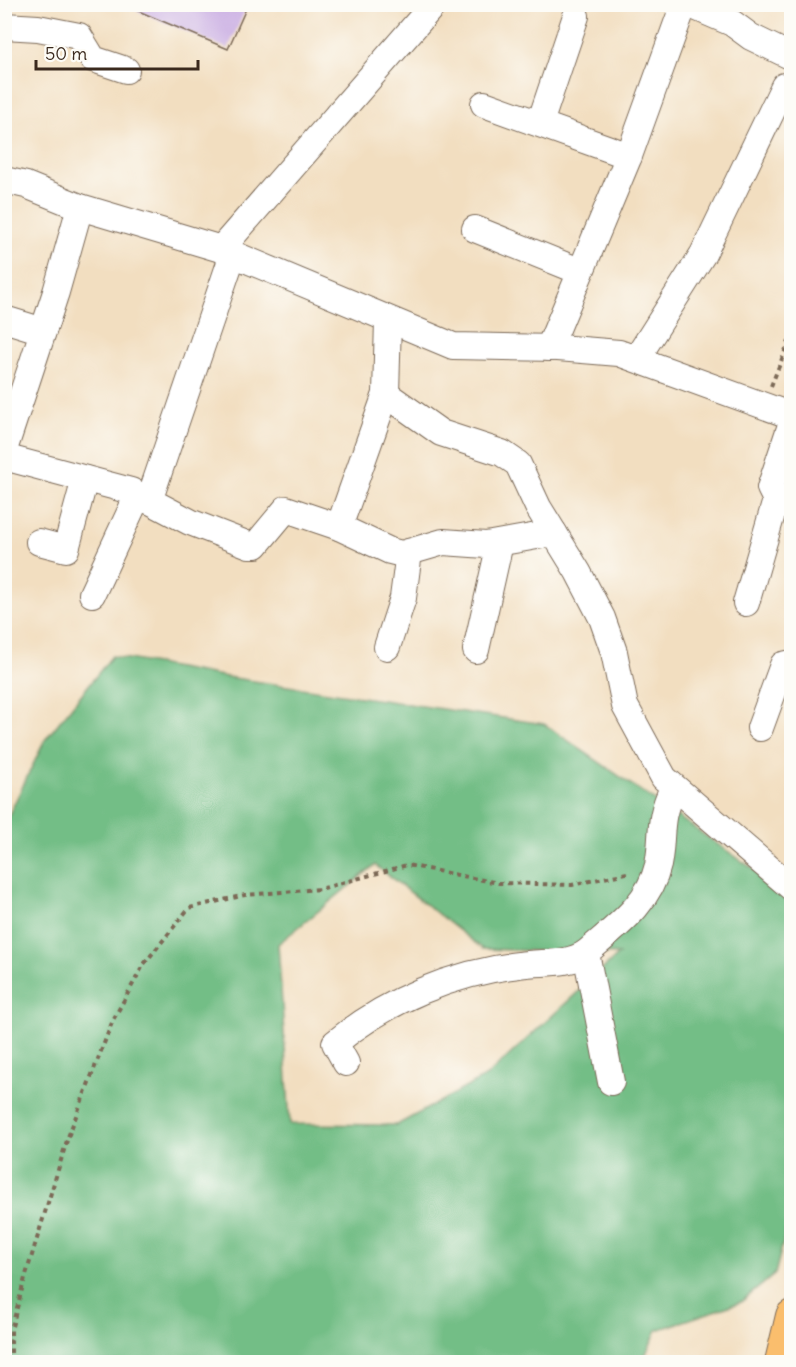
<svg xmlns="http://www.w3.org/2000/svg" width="796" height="1367" font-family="Delius,sans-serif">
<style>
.forest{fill:#73be86;stroke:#577452;stroke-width:1.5;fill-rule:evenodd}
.building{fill:#c7aae2}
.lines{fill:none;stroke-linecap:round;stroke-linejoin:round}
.minor-casing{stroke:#7b6957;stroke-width:28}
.major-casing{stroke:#7b6957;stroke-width:34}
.path{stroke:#7b6957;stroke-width:4;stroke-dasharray:4.5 4.5;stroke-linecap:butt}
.minor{stroke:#fff;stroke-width:26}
.major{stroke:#fabe6d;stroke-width:32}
</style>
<rect width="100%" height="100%" fill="#fdfcf7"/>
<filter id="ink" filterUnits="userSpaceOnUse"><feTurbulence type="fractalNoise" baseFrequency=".0167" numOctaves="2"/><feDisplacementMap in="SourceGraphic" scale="12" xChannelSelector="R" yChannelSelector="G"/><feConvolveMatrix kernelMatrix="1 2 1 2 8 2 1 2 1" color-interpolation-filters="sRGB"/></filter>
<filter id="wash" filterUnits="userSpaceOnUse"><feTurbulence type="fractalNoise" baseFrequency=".008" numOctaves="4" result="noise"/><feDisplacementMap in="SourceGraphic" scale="24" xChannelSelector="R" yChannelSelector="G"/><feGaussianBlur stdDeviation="1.35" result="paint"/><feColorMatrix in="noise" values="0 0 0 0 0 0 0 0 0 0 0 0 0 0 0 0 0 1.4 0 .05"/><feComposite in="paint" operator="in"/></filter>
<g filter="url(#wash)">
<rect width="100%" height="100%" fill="#f2dec0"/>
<!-- forest -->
<path class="forest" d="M112,656L227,677L544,724L791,895V1211L775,1274L741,1302L657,1330L642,1362H5L4,825L45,740ZM375,865L483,949L619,954L487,1076L397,1125L290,1124L278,944Z"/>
<g id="blocks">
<!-- building -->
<polygon class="building" points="122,4 248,4 228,49"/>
</g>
</g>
<g filter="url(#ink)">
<use href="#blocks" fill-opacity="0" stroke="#7b6957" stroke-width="1.5"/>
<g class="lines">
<!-- minor casing -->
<g class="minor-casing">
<g id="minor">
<polyline points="688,4 732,23 751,37 792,57"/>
<polyline points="4,26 38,28 79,36 93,59 126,70"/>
<polyline points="484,104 629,156"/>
<polyline points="540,123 576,16"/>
<polyline points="4,180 26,185 80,207 221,249 453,346 558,348 619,353 792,416"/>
<polyline points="475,229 579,271"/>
<polyline points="221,249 434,4"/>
<polyline points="4,319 43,331"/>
<polyline points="388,320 386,394 441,433 502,453 518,464 538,507 578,572 602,618 614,652 625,706 664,778 792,888"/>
<polyline points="549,348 629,156 684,4"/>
<polyline points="637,358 703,254 784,86 792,90"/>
<polyline points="4,450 56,292 80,207"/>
<polyline points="4,457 131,491 190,522 249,545 256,545 286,509 339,527 390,551 402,554 443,542 486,545 554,533"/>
<polyline points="149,501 233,254"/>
<polyline points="339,527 386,394"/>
<polyline points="39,542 66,549 85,479"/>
<polyline points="92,594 138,495"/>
<polyline points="746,603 776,500 770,488 792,422"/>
<polyline points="387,647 403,598 409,552"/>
<polyline points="476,650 500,543"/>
<polyline points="760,728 783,665 792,663"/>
<path d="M346,1063L335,1043C387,1000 453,973 519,965C542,961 566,966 586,953"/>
<path d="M611,1082L586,953C614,928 649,905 658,865C664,834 657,821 673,788"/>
</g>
</g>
<!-- major casing -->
<g class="major-casing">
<polyline id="major" points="781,1362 792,1316"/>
</g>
<!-- path -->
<g class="path">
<polyline points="771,386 792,334"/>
<polyline points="11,1362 11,1330 25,1278 68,1137 113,1020 144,964 189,908 245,895 320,889 407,865 498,883 572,885 631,872"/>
</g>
<!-- minor -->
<use href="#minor" class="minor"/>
<!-- major -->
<use href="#major" class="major"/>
</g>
</g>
<!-- margin -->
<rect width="796" height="1367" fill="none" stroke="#fdfcf7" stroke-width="24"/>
<!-- scale -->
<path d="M36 60v9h162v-9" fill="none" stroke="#3b2a1e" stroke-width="3"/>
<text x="45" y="60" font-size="18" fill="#3b2a1e" stroke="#fdfcf7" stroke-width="4.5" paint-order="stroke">50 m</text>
</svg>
